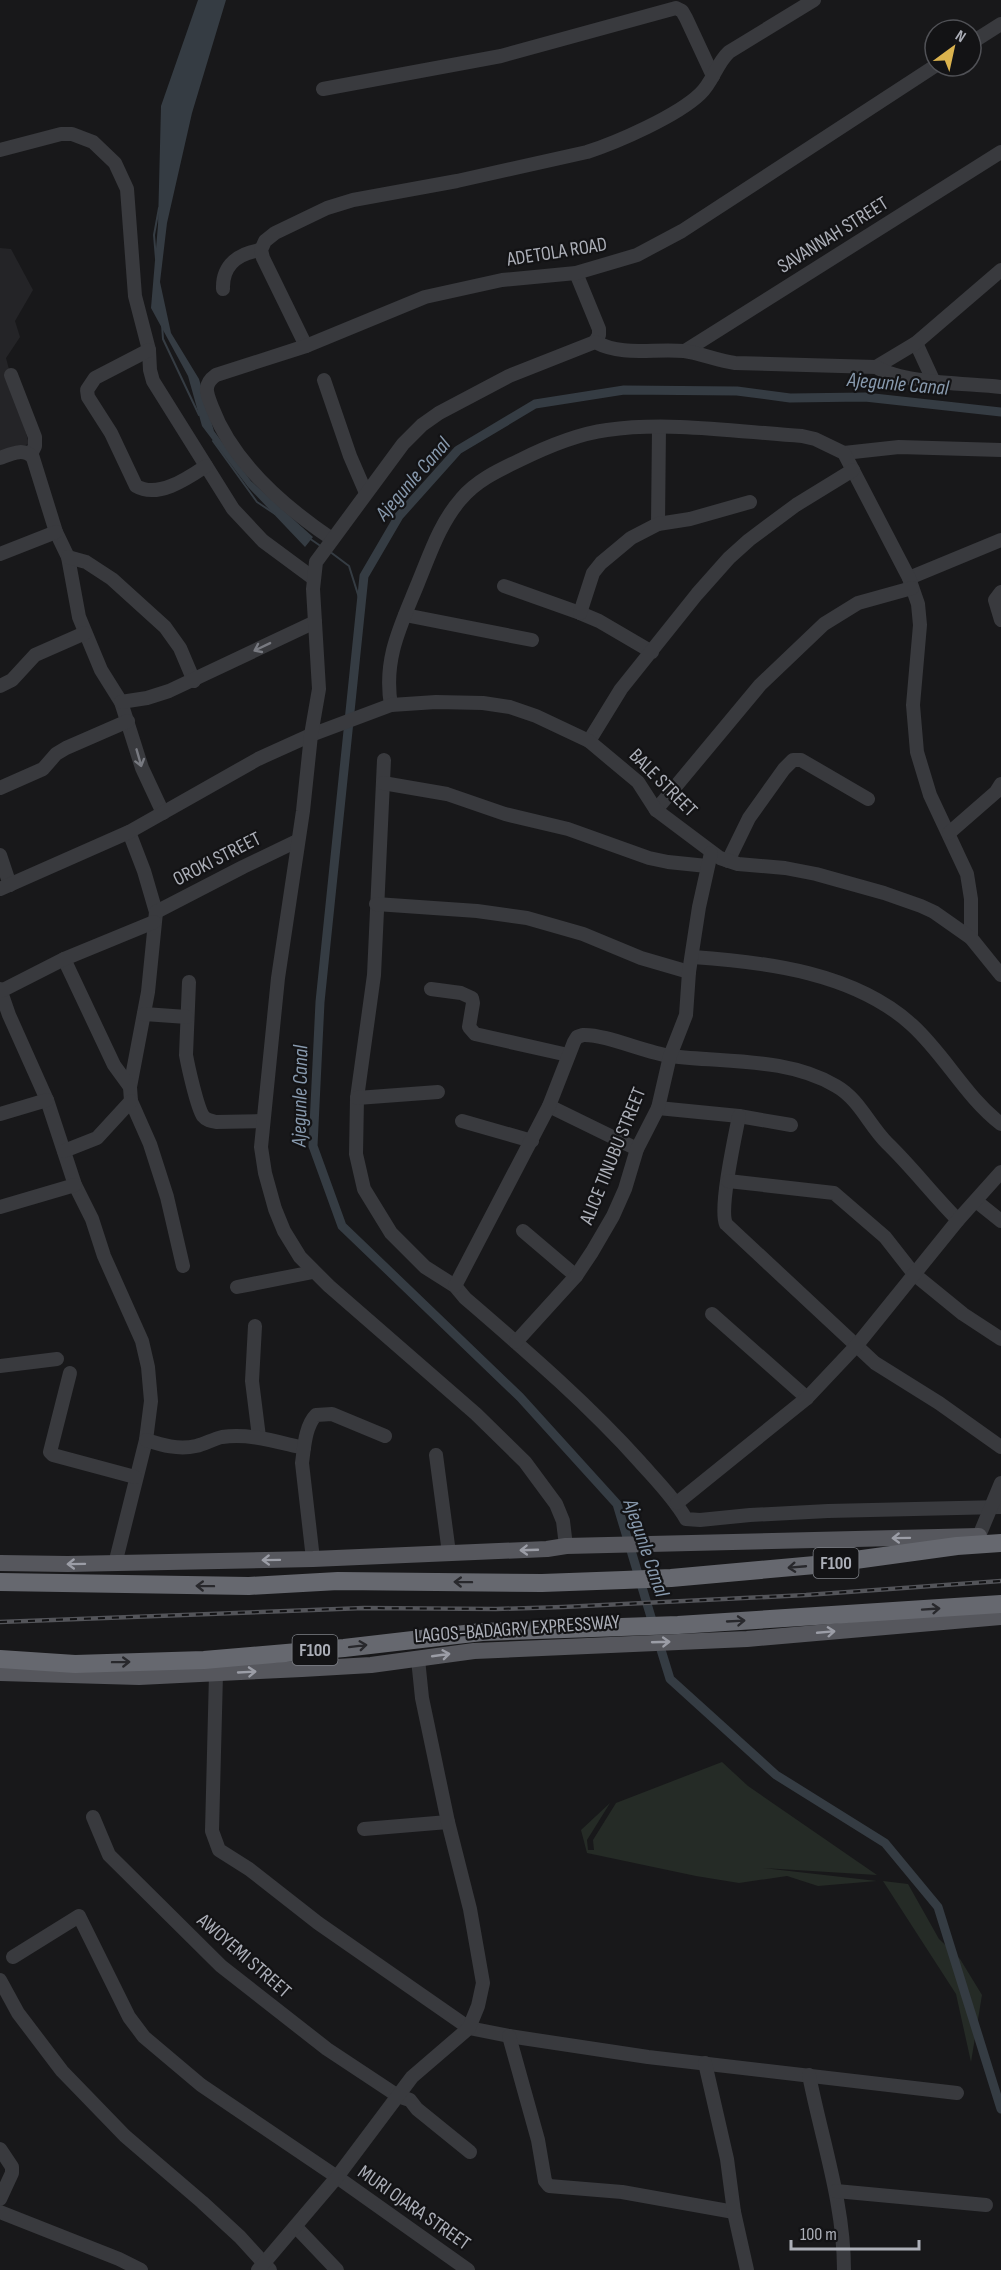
<svg xmlns="http://www.w3.org/2000/svg" width="1001" height="2270" font-family="'Sofia Sans Condensed',sans-serif">
<style>
.built{fill:#242427}
.green{fill:#252b26}
.water{fill:#353c43}
.lines{fill:none;stroke-linecap:round;stroke-linejoin:round}
.stream{stroke:#353c43;stroke-width:2}
.canal{stroke:#353c43;stroke-width:9}
.minor{stroke:#393a3e;stroke-width:14}
.major{stroke:#56575d;stroke-width:16}
.highway{stroke:#66686f;stroke-width:18}
.rail-casing{stroke:#535459;stroke-width:4.5}
.rail{stroke:#131315;stroke-width:2;stroke-dasharray:7;stroke-linecap:butt}
.oneway{stroke:#787a81}
.oneway2{stroke:#9b9da6}
.oneway3{stroke:#28282c}
.labels{text-anchor:middle;dominant-baseline:central;stroke-width:4.5;stroke-linejoin:round;paint-order:stroke}
.shield{fill:#131315;stroke:#7e8087;stroke-width:1.5}
.shield-label{font-size:18px;font-weight:bold;fill:#acafb8}
.street-label{font-size:20px;fill:#acafb8;stroke:#131315}
.water-label{font-size:21px;font-style:italic;fill:#889aae;stroke:#131315}
</style>
<rect width="100%" height="100%" fill="#18181a"/>
<!-- built -->
<polygon class="built" points="0,248 11,249 33,290 15,321 20,337 6,358 29,444 0,452"/>
<!-- green -->
<g class="green">
<polygon points="722,1762 748,1786 877,1875 763,1868 877,1881 818,1886 787,1876 739,1883 696,1876 587,1853 581,1830 610,1803 587,1840 588,1850 594,1850 593,1840 616,1803"/>
<polygon points="883,1881 908,1884 939,1939 960,1959 982,1995 971,2062 956,1994"/>
</g>
<!-- water -->
<polygon class="water" points="198,0 226,0 192,113 167,223 160,282 171,333 199,379 214,431 251,481 313,537 305,547 248,487 202,426 188,376 151,308 158,225 161,106"/>
<g class="lines">
<!-- stream -->
<g class="stream">
<polyline points="156,259 154,235 159,208"/>
<polyline points="162,324 163,339 199,415"/>
<polyline points="213,441 257,502 275,514"/>
<polyline points="309,538 322,547"/>
<polyline points="329,551 349,566 361,604"/>
</g>
<!-- canal -->
<g class="canal">
<polyline points="654,1627 617,1504 520,1397 342,1226 313,1146 320,1002 364,576 399,516 458,450 535,404 624,390 737,391 790,398 865,397 1001,412"/>
<polyline points="658,1640 670,1679 776,1775 885,1843 938,1907 1001,2109"/>
</g>
<!-- minor -->
<g class="minor">
<polyline points="971,43 1001,24"/>
<polyline points="323,89 501,56 676,8 682,11 686,18 713,76"/>
<polyline points="0,150 61,134 72,134 93,142 115,163 127,189 135,296 149,350 150,370 153,381 233,509 263,541 313,578"/>
<polyline points="576,273 599,329 599,335 595,342"/>
<path d="M223,289C222,265 239,253 261,250"/>
<polyline points="916,343 933,380"/>
<path d="M306,346L263,258L261,250L265,241L275,233L327,208L353,200L457,181L587,152C618,142 677,116 700,94C713,82 716,64 729,52L814,0"/>
<path d="M149,350L95,378L87,390L88,397L111,433L136,486C158,499 188,478 206,466"/>
<polyline points="685,351 1001,152"/>
<polyline points="876,367 916,343 1001,270"/>
<polyline points="11,375 35,437 35,446 31,454"/>
<polyline points="324,380 350,456 366,493"/>
<polyline points="844,453 899,447 1001,450"/>
<path d="M0,458C11,454 24,447 33,458L56,532L68,557L79,617L101,670L121,702L142,768L163,813"/>
<polyline points="658,524 659,427"/>
<path d="M332,539C283,506 233,463 212,407C207,394 202,385 216,375L306,346L425,297L502,280L576,273L637,255L682,231L935,66"/>
<polyline points="0,554 56,532"/>
<polyline points="68,557 86,562 112,579 165,627 180,648 194,681"/>
<polyline points="909,578 1001,540"/>
<polyline points="504,586 580,613 599,621 652,652"/>
<polyline points="1001,592 995,600 1001,620"/>
<polyline points="580,613 593,573 601,563 631,538 658,524 690,519 750,502"/>
<polyline points="405,615 532,640"/>
<polyline points="0,686 12,680 35,655 85,633"/>
<polyline points="121,702 147,698 169,691 315,622"/>
<path d="M391,705C383,659 401,625 418,583C430,554 440,523 461,499C476,481 497,471 518,461C546,447 576,434 607,430C670,421 739,432 802,436L815,439L844,453L909,578L918,604L920,625L913,705L917,752L930,795L967,874L971,899V938"/>
<polyline points="589,741 621,689 697,594 729,558 749,540 796,505 853,470"/>
<path d="M384,760L374,975L357,1098L356,1154L364,1189L391,1233L425,1267L455,1286L465,1298C525,1350 586,1402 640,1462C656,1480 674,1498 686,1519L700,1520L750,1515L828,1511L1001,1507"/>
<polyline points="383,783 447,794 505,814 568,829 649,858 668,862 707,866"/>
<polyline points="0,788 43,769 56,754 66,748 128,721"/>
<polyline points="656,810 760,685 824,624 858,603 912,588"/>
<polyline points="129,832 144,871 156,912 148,992 130,1087"/>
<polyline points="949,833 996,792 1001,784"/>
<polyline points="0,855 10,885"/>
<polyline points="728,861 749,818 784,769 793,760 801,760 868,799"/>
<polyline points="0,889 129,832 258,759 311,735 391,705 436,702 483,703 510,707 536,716 589,741 638,782 656,810 720,858 738,864 785,868 816,874 884,893 921,906 934,912 971,938 1001,975"/>
<polyline points="376,904 477,911 527,918 583,934 641,958 689,972"/>
<polyline points="156,912 243,867 297,841"/>
<path d="M693,957C767,962 855,973 912,1025C945,1055 965,1096 1001,1124"/>
<polyline points="64,959 114,1065 130,1087 131,1101 150,1144 167,1197 183,1266"/>
<path d="M189,982L186,1055C188,1066 197,1107 203,1116C206,1120 211,1121 216,1122L262,1121"/>
<polyline points="0,989 9,1015 47,1100 75,1185 92,1219 104,1256 142,1341 148,1367 151,1401 146,1440 115,1564"/>
<polyline points="431,989 461,993 472,998 473,1003 469,1027 475,1034 568,1055"/>
<polyline points="1,991 64,959 154,922"/>
<polyline points="144,1014 187,1017"/>
<polyline points="357,1098 438,1092"/>
<polyline points="549,1106 637,1149"/>
<polyline points="658,1108 739,1116 791,1125"/>
<polyline points="0,1114 47,1100"/>
<path d="M739,1116C735,1136 719,1209 726,1224L875,1363L939,1403L1001,1447"/>
<polyline points="462,1121 532,1141"/>
<polyline points="64,1151 97,1138 131,1101"/>
<polyline points="728,1181 834,1193 885,1237 914,1274 963,1314 1001,1339"/>
<polyline points="976,1201 1001,1221"/>
<polyline points="0,1207 75,1185"/>
<polyline points="523,1231 576,1276"/>
<path d="M455,1286L549,1106L574,1042L577,1037L583,1035C606,1034 646,1053 671,1056C725,1063 787,1057 836,1086C859,1099 869,1125 887,1143C912,1167 933,1195 958,1220"/>
<polyline points="237,1287 313,1272"/>
<polyline points="712,1314 807,1398"/>
<polyline points="255,1326 252,1381 259,1437"/>
<polyline points="516,1342 576,1276 592,1252 613,1216 625,1189 637,1149 658,1108 670,1056 686,1015 689,972 699,907 711,853"/>
<polyline points="0,1366 57,1359"/>
<polyline points="70,1373 50,1452 53,1455 135,1477"/>
<path d="M146,1440C162,1445 178,1450 196,1446C205,1444 213,1439 222,1437C250,1433 277,1442 304,1448"/>
<polyline points="436,1455 449,1553"/>
<polyline points="677,1503 807,1398 857,1345 958,1220 1001,1172"/>
<polyline points="979,1536 1001,1483"/>
<path d="M566,1546L563,1521L556,1504L525,1462L476,1414L329,1286L300,1257L284,1231L275,1209L265,1173L261,1147L278,978L303,811L311,735L319,689L313,589L316,562L403,444L422,425L439,413L509,376L595,342C624,357 653,348 684,351C700,353 718,361 735,363L876,367C904,384 966,383 1001,387"/>
<path d="M313,1559L302,1463C304,1449 305,1426 316,1415L332,1414L385,1436"/>
<polyline points="216,1674 212,1831 219,1850 249,1869 318,1923 469,2028 509,2036 648,2057 957,2093"/>
<polyline points="93,1817 109,1855 221,1966 327,2049 398,2096 410,2100 417,2109 470,2152"/>
<polyline points="364,1829 448,1822"/>
<polyline points="13,1957 79,1916 129,2017 144,2037 201,2085 337,2177 468,2270"/>
<polyline points="0,1980 18,2013 62,2071 125,2136 202,2202 240,2237 270,2270"/>
<polyline points="509,2036 538,2140 545,2181 549,2186 622,2192 734,2212"/>
<polyline points="705,2063 727,2159 734,2212 747,2270"/>
<path d="M809,2075C822,2141 844,2203 844,2270"/>
<polyline points="0,2149 12,2167 12,2173 0,2199"/>
<polyline points="836,2191 986,2205"/>
<polyline points="0,2212 119,2259 141,2270"/>
<polyline points="296,2227 337,2270"/>
<polyline points="258,2270 337,2177 412,2077 469,2028 478,2006 483,1983 470,1909 448,1822 422,1698 418,1659"/>
</g>
<!-- major -->
<g class="major">
<polyline points="0,1563 68,1564 313,1559 547,1549 566,1546 979,1536"/>
<polyline points="0,1673 139,1677 302,1669 371,1665 474,1651 747,1639 1001,1617"/>
</g>
<!-- highway -->
<g class="highway">
<polyline points="0,1582 249,1586 338,1581 542,1583 624,1580 671,1578 826,1564 957,1546 1001,1543"/>
<polyline points="0,1659 75,1664 204,1660 344,1648 482,1632 678,1625 1001,1604"/>
</g>
<!-- rail casing -->
<g class="rail-casing">
<polyline id="rail" points="0,1622 364,1608 496,1609 563,1607 806,1595 1001,1581"/>
</g>
<!-- rail -->
<use href="#rail" class="rail"/>
</g>
<!-- one-way arrows -->
<defs><path id="oneway-shaft" d="M-6 0H5M1.5-3L5.5 0L1.5 3" fill="none" stroke-width="1.6" stroke-linecap="round" stroke-linejoin="round" transform="scale(1.5)"/></defs>
<g class="oneway">
<use href="#oneway-shaft" transform="translate(262 647) rotate(154)"/>
<use href="#oneway-shaft" transform="translate(139 758) rotate(74)"/>
</g>
<g class="oneway2">
<use href="#oneway-shaft" transform="translate(901 1538) rotate(179)"/>
<use href="#oneway-shaft" transform="translate(529 1550) rotate(178)"/>
<use href="#oneway-shaft" transform="translate(271 1560) rotate(179)"/>
<use href="#oneway-shaft" transform="translate(76 1564) rotate(179)"/>
<use href="#oneway-shaft" transform="translate(826 1632) rotate(-5)"/>
<use href="#oneway-shaft" transform="translate(661 1642) rotate(-2)"/>
<use href="#oneway-shaft" transform="translate(441 1655) rotate(-8)"/>
<use href="#oneway-shaft" transform="translate(247 1672) rotate(-3)"/>
</g>
<g class="oneway3">
<use href="#oneway-shaft" transform="translate(797 1567) rotate(175)"/>
<use href="#oneway-shaft" transform="translate(463 1582) rotate(-179)"/>
<use href="#oneway-shaft" transform="translate(205 1586) rotate(-179)"/>
<use href="#oneway-shaft" transform="translate(931 1609) rotate(-4)"/>
<use href="#oneway-shaft" transform="translate(736 1621) rotate(-3)"/>
<use href="#oneway-shaft" transform="translate(358 1646) rotate(-7)"/>
<use href="#oneway-shaft" transform="translate(121 1662) rotate(-1)"/>
</g>
<g class="labels">
<!-- shield labels -->
<g class="shield">
<rect x="813.5" y="1548" width="45" height="30" rx="4.5"/>
<rect x="292.5" y="1635" width="45" height="30" rx="4.5"/>
</g>
<g class="shield-label">
<text x="836" y="1563">F100</text>
<text x="315" y="1650">F100</text>
</g>
<!-- street labels -->
<g class="street-label">
<text transform="translate(833 235) rotate(-32)">SAVANNAH STREET</text>
<text transform="translate(557 252) rotate(-9)">ADETOLA ROAD</text>
<text transform="translate(663 783) rotate(45)">BALE STREET</text>
<text transform="translate(217 859) rotate(-27)">OROKI STREET</text>
<text transform="translate(613 1156) rotate(-68)">ALICE TINUBU STREET</text>
<text transform="translate(517 1629) rotate(-4)">LAGOS-BADAGRY EXPRESSWAY</text>
<text transform="translate(244 1956) rotate(41)">AWOYEMI STREET</text>
<text transform="translate(414 2208) rotate(35)">MURI OJARA STREET</text>
</g>
<!-- water labels -->
<g class="water-label">
<text transform="translate(898 384) rotate(5)">Ajegunle Canal</text>
<text transform="translate(413 479) rotate(-49)">Ajegunle Canal</text>
<text transform="translate(300 1096) rotate(-89)">Ajegunle Canal</text>
<text transform="translate(646 1548) rotate(71)">Ajegunle Canal</text>
</g>
</g>
<!-- north arrow -->
<g transform="translate(953 48) rotate(33)"><circle r="28" fill="#131315" stroke="#505156" stroke-width="1.5"/>
<path d="M0-4.5L10 22L0 15L-10 22Z" fill="#dbb34e"/>
<text y="-9" font-size="16" font-weight="bold" text-anchor="middle" fill="#acafb8">N</text>
</g>
<!-- scale -->
<path d="M791 2240v9h128v-9" fill="none" stroke="#acafb8" stroke-width="3"/>
<text x="800" y="2240" font-size="18" fill="#acafb8" stroke="#131315" stroke-width="4.5" paint-order="stroke">100 m</text>
</svg>
